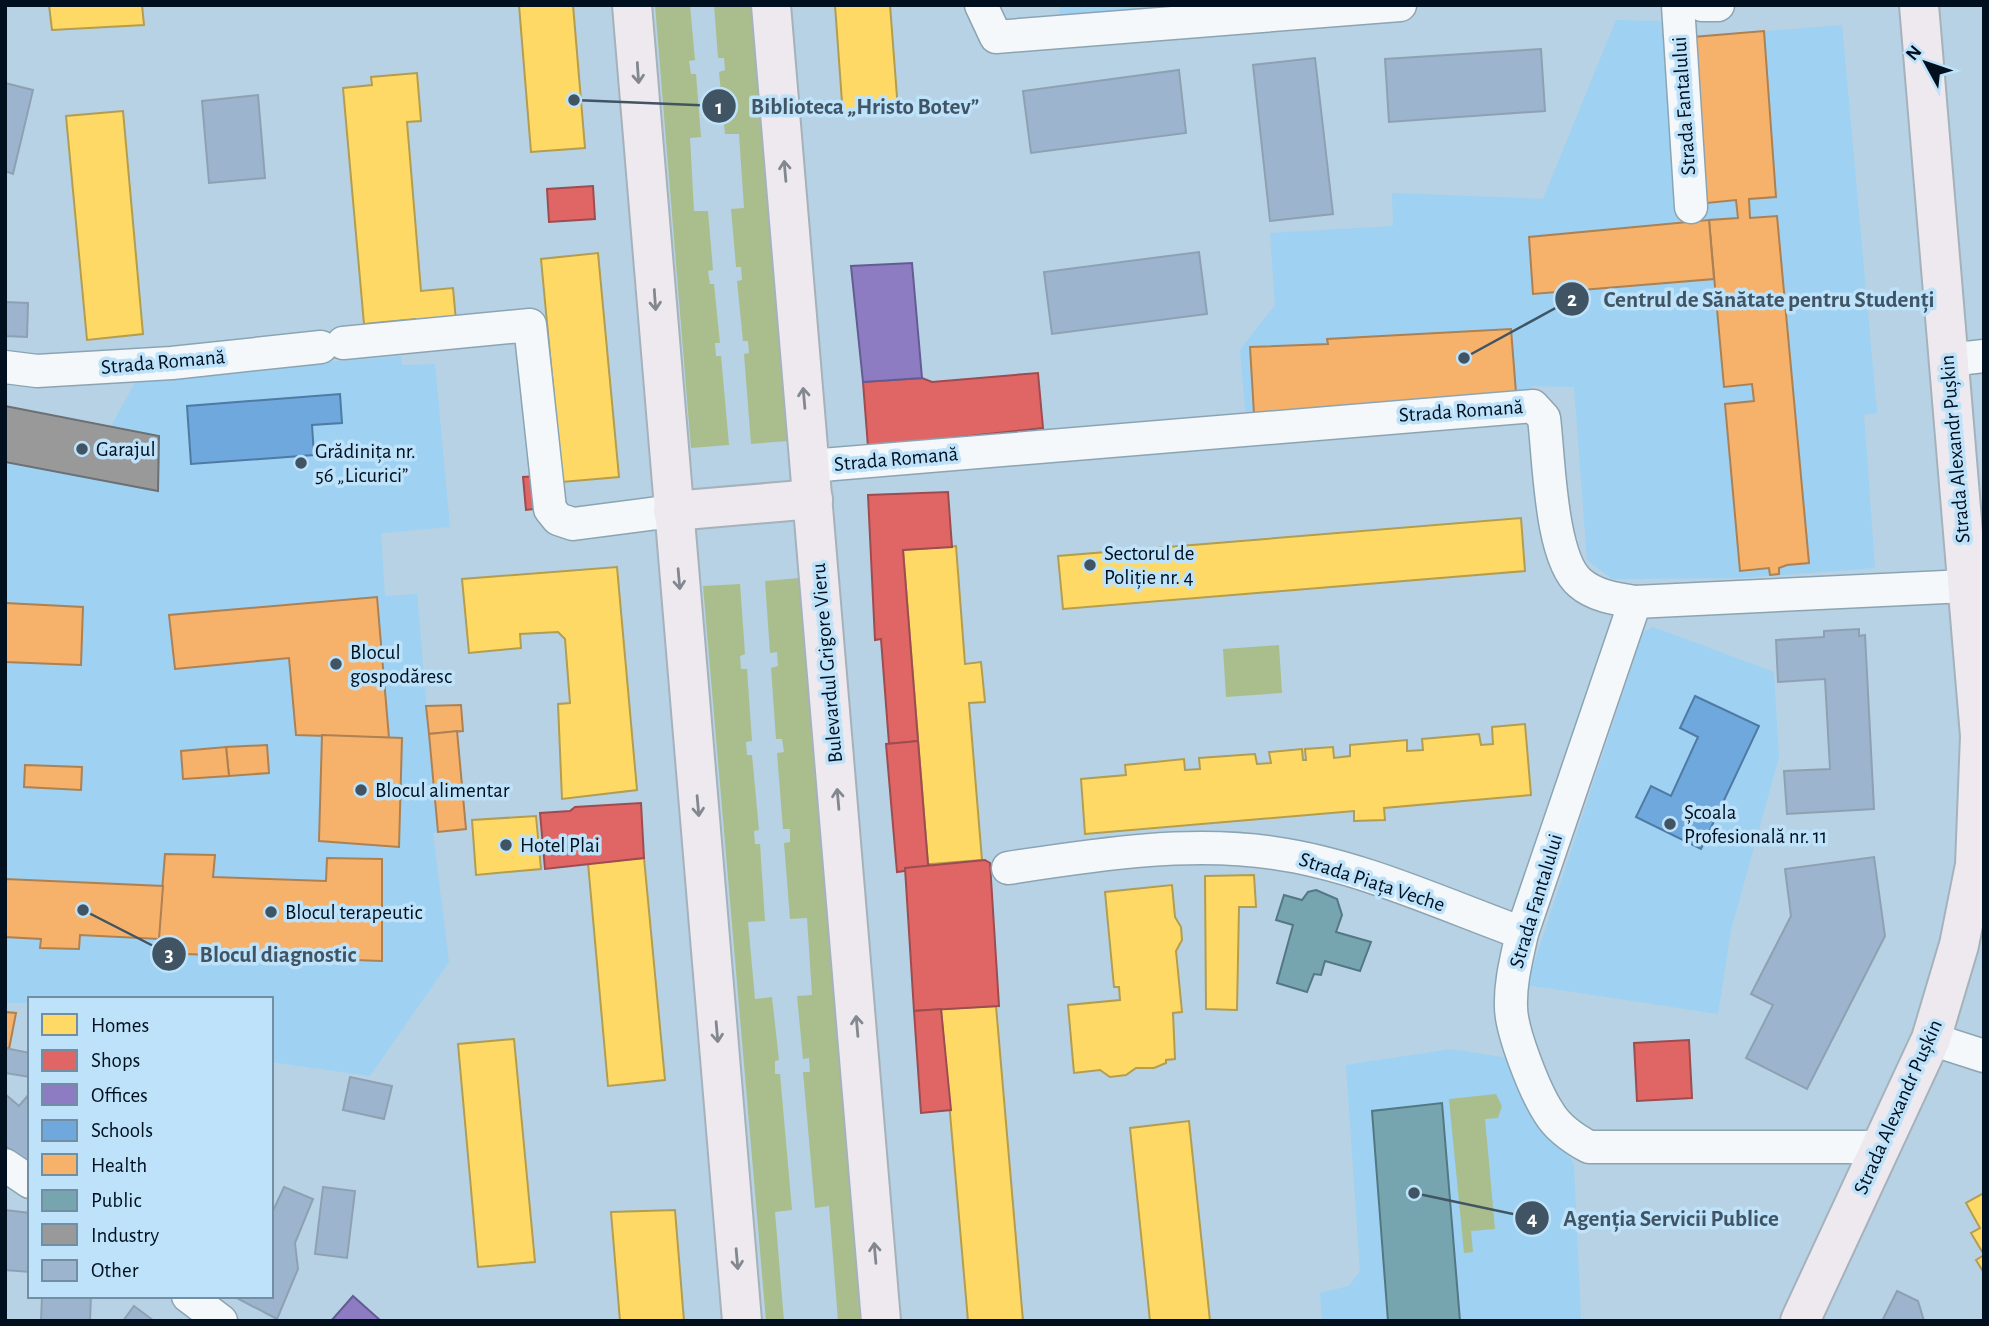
<svg xmlns="http://www.w3.org/2000/svg" width="1989" height="1326" font-family="'Alegreya Sans',sans-serif">
<style>
.built{fill:#9ed1f2}
.green{fill:#a9be8c}
.homes{fill:#ffd966;stroke:#b29d50;stroke-width:2}
.shops{fill:#e06666;stroke:#9d4c50;stroke-width:2}
.offices{fill:#8e7cc3;stroke:#635c92;stroke-width:2}
.schools{fill:#6fa8dc;stroke:#4e7aa3;stroke-width:2}
.health{fill:#f6b26b;stroke:#ac8154;stroke-width:2}
.public{fill:#76a5af;stroke:#537884;stroke-width:2}
.industry{fill:#999;stroke:#6b7074;stroke-width:2}
.building{fill:#9cb4cd;stroke:#8ea1b2;stroke-width:2}
.lines{fill:none;stroke-linecap:round;stroke-linejoin:round}
.minor-casing{stroke:#8ca4b2;stroke-width:35}
.major-casing{stroke:#a5b2bc;stroke-width:42}
.minor{stroke:#f4f8fb;stroke-width:32}
.major{stroke:#ede9ee;stroke-width:38}
.oneway{stroke:#828790}
.poi-dot{fill:#405463;stroke:#bde2fa;stroke-width:2.5}
.labels{text-anchor:middle;dominant-baseline:central;stroke-width:7;stroke-linejoin:round;paint-order:stroke}
.street-label{font-size:21px;fill:#00101e;stroke:#bde2fa}
.poi-label{font-size:21px;fill:#00101e;stroke:#bde2fa;text-anchor:start}
.leader{fill:none;stroke:#405463;stroke-width:2.5}
.callout-dot{fill:#405463;stroke:#bde2fa;stroke-width:2.5}
.mark-label{font-size:21px;text-anchor:middle;font-weight:bold;fill:#fff}
.callout-label{font-size:23px;text-anchor:middle;font-weight:bold;fill:#405463;stroke:#bde2fa;stroke-width:7;stroke-linejoin:round;paint-order:stroke}
</style>
<rect width="100%" height="100%" fill="#b7d2e4"/>
<!-- built -->
<g class="built">
<polygon points="1059,5 1202,5 1060,16"/>
<polygon points="1616,20 1658,21 1694,37 1842,25 1877,413 1864,415 1875,568 1740,578 1612,579 1587,560 1574,387 1533,386 1517,398 1246,419 1240,350 1275,305 1270,233 1393,226 1392,193 1543,199"/>
<polygon points="401,356 402,365 435,364 450,527 381,533 385,596 417,594 429,733 457,731 466,829 433,833 449,962 370,1076 271,1062 271,999 30,999 30,1003 5,1003 5,406 111,426 138,377"/>
<polygon points="1653,627 1774,672 1779,757 1731,930 1718,1014 1527,985 1643,632"/>
<polygon points="1451,1049 1514,1059 1574,1165 1581,1321 1322,1321 1320,1293 1349,1286 1360,1271 1346,1065"/>
</g>
<!-- green -->
<g class="green">
<polygon points="655,5 690,5 695,60 689,61 691,74 696,74 701,137 690,138 694,211 708,211 713,270 708,271 710,284 714,284 720,343 715,343 716,356 721,356 729,445 691,448"/>
<polygon points="714,5 751,5 788,441 751,444 744,354 749,353 748,341 743,341 737,281 742,280 741,267 736,267 731,209 744,208 739,134 725,134 719,72 725,70 724,58 718,58"/>
<polygon points="799,578 863,1321 838,1321 829,1206 815,1208 803,1072 810,1072 809,1058 803,1059 797,996 812,995 807,918 790,919 784,843 790,842 790,829 783,829 777,753 784,752 782,739 776,739 771,668 778,666 777,652 770,653 765,581"/>
<polygon points="740,584 745,654 740,656 741,669 747,669 752,741 746,742 747,755 752,755 759,830 754,831 755,844 760,844 765,921 748,922 755,999 772,997 779,1060 775,1061 775,1074 780,1074 792,1210 775,1212 784,1321 766,1321 703,586"/>
<polygon points="1279,645 1282,693 1226,697 1223,649"/>
<polygon points="1496,1094 1502,1106 1498,1118 1485,1119 1495,1229 1471,1231 1473,1252 1464,1253 1449,1099"/>
</g>
<!-- homes -->
<g class="homes">
<polygon points="49,5 142,5 144,25 52,30"/>
<polygon points="519,5 573,5 585,148 531,152"/>
<polygon points="835,5 890,5 898,110 843,116"/>
<polygon points="417,73 421,121 407,122 421,291 453,288 457,332 416,336 415,319 364,324 343,88 372,85 371,77"/>
<polygon points="123,111 143,334 87,340 66,116"/>
<polygon points="598,253 619,477 562,482 541,259"/>
<polygon points="1521,518 1525,571 1063,609 1058,556"/>
<polygon points="956,546 965,664 981,662 985,702 969,703 982,860 931,864 928,864 903,550"/>
<polygon points="617,567 637,790 562,799 558,704 570,703 565,639 558,632 520,634 521,648 469,653 462,579"/>
<polygon points="1525,724 1531,795 1384,808 1385,820 1354,821 1354,811 1085,834 1081,779 1126,775 1125,765 1184,759 1185,770 1200,769 1199,758 1255,754 1257,764 1271,763 1269,752 1302,749 1303,760 1306,760 1305,749 1333,747 1334,758 1350,756 1350,745 1407,740 1407,751 1423,750 1422,739 1479,734 1481,745 1493,744 1492,727"/>
<polygon points="536,816 541,869 476,875 472,820"/>
<polygon points="644,858 665,1080 608,1086 588,863"/>
<polygon points="1254,875 1256,907 1239,907 1237,1010 1206,1009 1205,876"/>
<polygon points="1172,885 1175,917 1181,927 1182,940 1176,951 1182,1012 1173,1013 1175,1059 1166,1060 1166,1063 1154,1068 1136,1068 1126,1075 1110,1077 1100,1070 1074,1073 1068,1005 1120,1000 1119,987 1114,987 1105,892"/>
<polygon points="996,1006 1023,1321 968,1321 941,1009"/>
<polygon points="514,1039 535,1262 478,1267 458,1044"/>
<polygon points="1189,1121 1210,1321 1150,1321 1130,1128"/>
<polygon points="1984,1193 1984,1273 1976,1260 1984,1255 1971,1233 1980,1228 1966,1203"/>
<polygon points="675,1210 684,1321 620,1321 611,1212"/>
</g>
<!-- shops -->
<g class="shops">
<polygon points="593,186 595,219 549,222 547,189"/>
<polygon points="1038,373 1043,428 868,447 863,382 922,378 932,382"/>
<polygon points="540,476 542,508 526,510 523,477"/>
<polygon points="948,492 952,547 903,550 918,741 889,744 881,639 875,640 868,495"/>
<polygon points="918,741 928,864 931,867 897,872 886,744"/>
<polygon points="641,803 644,858 545,869 540,813 570,811 575,807"/>
<polygon points="985,860 990,863 999,1006 914,1011 905,868"/>
<polygon points="941,1009 951,1110 921,1113 914,1011"/>
<polygon points="1689,1040 1692,1098 1637,1101 1634,1043"/>
</g>
<!-- offices -->
<g class="offices">
<polygon points="912,263 922,378 863,382 851,266"/>
<polygon points="353,1296 381,1321 331,1321"/>
</g>
<!-- schools -->
<g class="schools">
<polygon points="340,394 342,423 312,425 314,455 191,464 187,406"/>
<polygon points="1695,696 1759,726 1701,849 1636,817 1651,786 1671,796 1698,737 1680,728"/>
</g>
<!-- health -->
<g class="health">
<polygon points="1764,31 1776,197 1749,199 1750,218 1777,216 1809,563 1787,565 1779,568 1779,574 1770,575 1769,568 1740,571 1725,404 1754,401 1752,384 1724,387 1709,220 1738,218 1736,200 1707,203 1693,37"/>
<polygon points="1709,220 1714,279 1533,294 1529,237"/>
<polygon points="1511,329 1516,393 1254,414 1250,347 1328,344 1327,339"/>
<polygon points="377,597 389,738 296,735 289,658 175,669 169,615"/>
<polygon points="5,603 83,607 81,665 5,662"/>
<polygon points="461,705 463,731 429,734 426,706"/>
<polygon points="457,731 466,829 438,832 429,734"/>
<polygon points="322,735 402,738 399,847 319,841"/>
<polygon points="267,745 269,773 229,776 226,747"/>
<polygon points="226,747 229,776 183,779 181,751"/>
<polygon points="25,765 82,767 81,790 24,787"/>
<polygon points="165,854 215,855 213,877 326,881 327,858 382,859 382,961 157,953"/>
<polygon points="5,879 163,886 159,939 80,935 79,949 40,948 41,939 5,937"/>
<polygon points="5,1012 16,1013 9,1049 5,1048"/>
</g>
<!-- public -->
<g class="public">
<polygon points="1316,890 1337,899 1342,915 1336,932 1371,942 1360,971 1325,961 1321,975 1314,974 1307,992 1277,983 1293,925 1276,920 1284,895 1302,900 1308,892"/>
<polygon points="1442,1103 1460,1321 1388,1321 1372,1111"/>
</g>
<!-- industry -->
<polygon class="industry" points="5,406 159,436 158,491 5,462"/>
<!-- building -->
<g class="building">
<polygon points="1541,49 1545,111 1389,122 1385,59"/>
<polygon points="1315,58 1333,214 1270,221 1253,65"/>
<polygon points="1179,70 1186,133 1031,153 1023,91"/>
<polygon points="5,83 33,90 13,174 5,171"/>
<polygon points="258,95 265,178 209,183 202,101"/>
<polygon points="1199,252 1207,314 1052,334 1044,272"/>
<polygon points="5,302 28,303 27,337 5,336"/>
<polygon points="1859,629 1859,636 1865,635 1874,809 1787,814 1784,771 1830,769 1825,679 1778,682 1776,640 1824,637 1824,631"/>
<polygon points="1874,857 1885,936 1807,1089 1746,1058 1773,1005 1751,994 1791,916 1785,869"/>
<polygon points="5,1048 30,1053 30,1077 5,1073"/>
<polygon points="350,1077 392,1086 384,1119 343,1110"/>
<polygon points="5,1094 19,1106 29,1094 28,1162 5,1146"/>
<polygon points="284,1187 313,1199 295,1243 298,1269 277,1319 233,1296 271,1296 271,1215"/>
<polygon points="323,1187 355,1191 347,1258 315,1254"/>
<polygon points="5,1210 30,1213 30,1272 5,1270"/>
<polygon points="1897,1291 1918,1301 1924,1321 1882,1321"/>
<polygon points="42,1296 91,1296 90,1321 41,1321"/>
<polygon points="134,1306 154,1321 123,1321"/>
</g>
<g class="lines">
<!-- minor casing -->
<g class="minor-casing">
<g id="minor">
<polyline points="981,5 996,37 1400,5"/>
<polyline points="1678,5 1691,207"/>
<polyline points="1702,5 1718,5"/>
<polyline points="343,343 530,325 550,509 558,519 573,524 673,511"/>
<polyline points="1948,360 1984,356"/>
<polyline points="5,367 37,371 172,363 321,347"/>
<path d="M810,466L1533,406L1544,418C1549,457 1550,558 1580,583C1595,596 1616,599 1635,602L1966,586"/>
<path d="M1635,602L1522,933C1517,957 1510,982 1511,1007C1511,1031 1535,1092 1549,1113C1558,1128 1574,1139 1589,1147H1881"/>
<path d="M1008,868C1094,855 1187,840 1274,853C1359,865 1442,904 1522,933"/>
<polyline points="1931,1039 1984,1056"/>
<polyline points="5,1165 30,1182"/>
<polyline points="188,1296 221,1321"/>
</g>
</g>
<!-- major casing -->
<g class="major-casing">
<g id="major">
<polyline points="632,5 742,1321"/>
<polyline points="771,5 881,1321"/>
<polyline points="673,511 813,499"/>
<polyline points="1800,1321 1931,1039 1959,945 1975,865 1980,736 1919,5"/>
</g>
</g>
<!-- minor -->
<use href="#minor" class="minor"/>
<!-- major -->
<use href="#major" class="major"/>
</g>
<!-- one-way arrows -->
<defs><path id="oneway-shaft" d="M-6 0H5M1.5-3L5.5 0L1.5 3" fill="none" stroke-width="1.6" stroke-linecap="round" stroke-linejoin="round" transform="scale(1.75)"/></defs>
<g class="oneway">
<use href="#oneway-shaft" transform="translate(638 73) rotate(86)"/>
<use href="#oneway-shaft" transform="translate(785 171) rotate(-95)"/>
<use href="#oneway-shaft" transform="translate(655 300) rotate(86)"/>
<use href="#oneway-shaft" transform="translate(804 398) rotate(-95)"/>
<use href="#oneway-shaft" transform="translate(679 579) rotate(85)"/>
<use href="#oneway-shaft" transform="translate(838 799) rotate(-95)"/>
<use href="#oneway-shaft" transform="translate(698 806) rotate(85)"/>
<use href="#oneway-shaft" transform="translate(857 1026) rotate(-95)"/>
<use href="#oneway-shaft" transform="translate(717 1032) rotate(85)"/>
<use href="#oneway-shaft" transform="translate(875 1253) rotate(-95)"/>
<use href="#oneway-shaft" transform="translate(737 1259) rotate(85)"/>
</g>
<!-- markers -->
<g class="poi-dot">
<circle cx="82" cy="449" r="7"/>
<circle cx="301" cy="463" r="7"/>
<circle cx="1090" cy="565" r="7"/>
<circle cx="336" cy="664" r="7"/>
<circle cx="361" cy="790" r="7"/>
<circle cx="1670" cy="824" r="7"/>
<circle cx="506" cy="845" r="7"/>
<circle cx="271" cy="912" r="7"/>
</g>
<g class="labels">
<!-- street labels -->
<g class="street-label">
<text transform="translate(1684 106) rotate(-94)">Strada Fantalului</text>
<text transform="translate(163 362) rotate(-5)">Strada Romană</text>
<text transform="translate(1461 411) rotate(-4)">Strada Romană</text>
<text transform="translate(1955 449) rotate(-95)">Strada Alexandr Pușkin</text>
<text transform="translate(896 459) rotate(-5)">Strada Romană</text>
<text transform="translate(827 663) rotate(-95)">Bulevardul Grigore Vieru</text>
<text transform="translate(1372 882) rotate(18)">Strada Piața Veche</text>
<text transform="translate(1536 901) rotate(-73)">Strada Fantalului</text>
<text transform="translate(1898 1107) rotate(-66)">Strada Alexandr Pușkin</text>
</g>
<!-- poi labels -->
<g class="poi-label">
<text x="96" y="449">Garajul</text>
<text x="315" y="451">Grădinița nr.<tspan x="315" dy="24">56 „Licurici”</tspan></text>
<text x="1104" y="553">Sectorul de<tspan x="1104" dy="24">Poliție nr. 4</tspan></text>
<text x="350" y="652">Blocul<tspan x="350" dy="24">gospodăresc</tspan></text>
<text x="375" y="790">Blocul alimentar</text>
<text x="1684" y="812">Școala<tspan x="1684" dy="24">Profesională nr. 11</tspan></text>
<text x="520" y="845">Hotel Plai</text>
<text x="285" y="912">Blocul terapeutic</text>
</g>
</g>
<!-- callouts -->
<path class="leader" d="M574 100L719 106M1464 358L1572 299M83 910L169 954M1414 1193L1532 1218"/>
<g class="callout-dot">
<circle cx="574" cy="100" r="7"/>
<circle cx="1464" cy="358" r="7"/>
<circle cx="83" cy="910" r="7"/>
<circle cx="1414" cy="1193" r="7"/>
<circle cx="719" cy="106" r="18"/>
<circle cx="1572" cy="299" r="18"/>
<circle cx="169" cy="954" r="18"/>
<circle cx="1532" cy="1218" r="18"/>
</g>
<g class="mark-label">
<text x="719" y="114">1</text>
<text x="1572" y="306">2</text>
<text x="169" y="961">3</text>
<text x="1532" y="1225">4</text>
</g>
<g class="callout-label">
<text x="865" y="114">Biblioteca „Hristo Botev”</text>
<text x="1769" y="307">Centrul de Sănătate pentru Studenți</text>
<text x="278" y="962">Blocul diagnostic</text>
<text x="1671" y="1226">Agenția Servicii Publice</text>
</g>
<!-- border -->
<rect width="1989" height="1326" fill="none" stroke="#00101e" stroke-width="14"/>
<!-- legend -->
<rect x="28" y="997" width="245" height="301" fill="#bde2fa" stroke="#718ea2" stroke-width="2"/>
<rect x="42" y="1014" width="35" height="21" fill="#ffd966" stroke="#718ea2" stroke-width="2"/>
<text x="91" y="1032" font-size="21" fill="#00101e">Homes</text>
<rect x="42" y="1050" width="35" height="21" fill="#e06666" stroke="#718ea2" stroke-width="2"/>
<text x="91" y="1067" font-size="21" fill="#00101e">Shops</text>
<rect x="42" y="1084" width="35" height="21" fill="#8e7cc3" stroke="#718ea2" stroke-width="2"/>
<text x="91" y="1102" font-size="21" fill="#00101e">Offices</text>
<rect x="42" y="1120" width="35" height="21" fill="#6fa8dc" stroke="#718ea2" stroke-width="2"/>
<text x="91" y="1137" font-size="21" fill="#00101e">Schools</text>
<rect x="42" y="1154" width="35" height="21" fill="#f6b26b" stroke="#718ea2" stroke-width="2"/>
<text x="91" y="1172" font-size="21" fill="#00101e">Health</text>
<rect x="42" y="1190" width="35" height="21" fill="#76a5af" stroke="#718ea2" stroke-width="2"/>
<text x="91" y="1207" font-size="21" fill="#00101e">Public</text>
<rect x="42" y="1224" width="35" height="21" fill="#999999" stroke="#718ea2" stroke-width="2"/>
<text x="91" y="1242" font-size="21" fill="#00101e">Industry</text>
<rect x="42" y="1260" width="35" height="21" fill="#9cb4cd" stroke="#718ea2" stroke-width="2"/>
<text x="91" y="1277" font-size="21" fill="#00101e">Other</text>
<!-- north arrow -->
<g transform="translate(1926 63) rotate(310)" stroke="#bde2fa" stroke-width="5" paint-order="stroke">
<path d="M0-5L12 26L0 18L-12 26Z" fill="#00101e"/>
<text y="-10" font-size="19" font-weight="bold" text-anchor="middle" fill="#00101e">N</text>
</g>
</svg>
